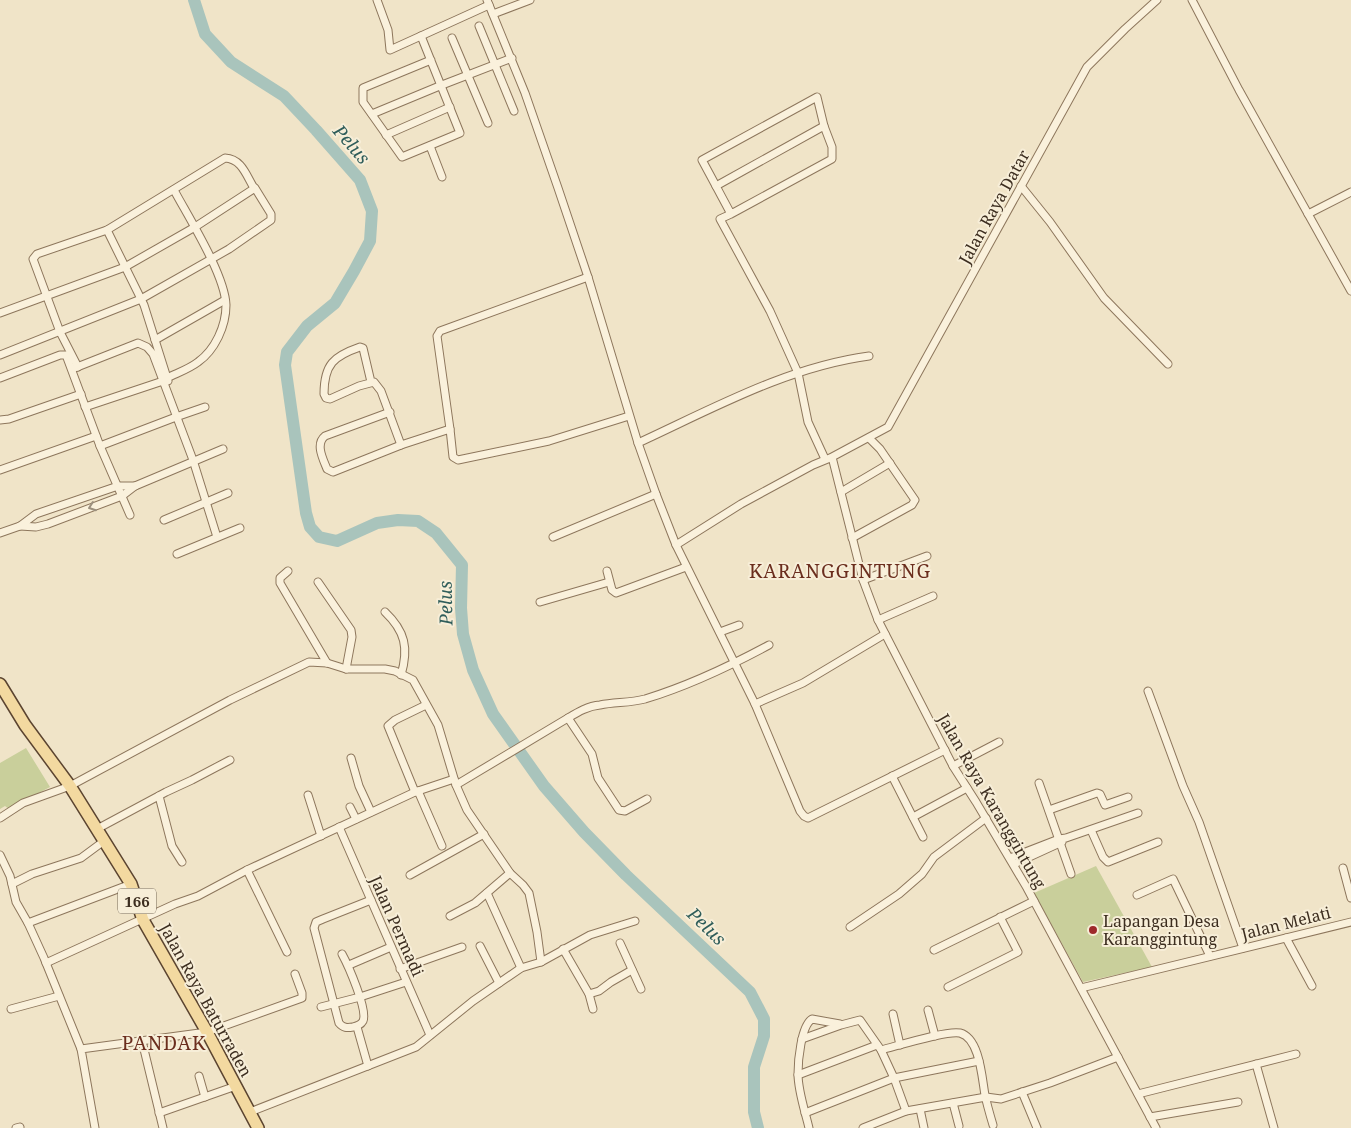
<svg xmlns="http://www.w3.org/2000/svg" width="1351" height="1128" font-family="'Noto Serif',serif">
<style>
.green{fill:#c9cf9b}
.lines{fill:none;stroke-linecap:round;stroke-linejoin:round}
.river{stroke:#a9c4bc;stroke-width:12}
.minor-casing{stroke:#8d765c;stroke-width:9}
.primary-casing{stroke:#5b4430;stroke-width:14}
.minor{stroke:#faf1dc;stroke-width:7}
.primary{stroke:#f3d9a0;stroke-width:11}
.oneway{stroke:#9c907e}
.poi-dot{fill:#9e2a2b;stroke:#f7eed8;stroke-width:2}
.labels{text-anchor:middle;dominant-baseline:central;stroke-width:4;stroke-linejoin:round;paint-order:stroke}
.shield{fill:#f7eed8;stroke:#756857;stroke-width:1}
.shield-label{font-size:15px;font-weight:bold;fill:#3d2e20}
.street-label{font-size:16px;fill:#3d2e20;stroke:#f7eed8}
.poi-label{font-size:16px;fill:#3d2e20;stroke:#f7eed8;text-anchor:start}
.water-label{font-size:18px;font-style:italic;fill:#2f5d5a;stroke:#f7eed8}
.quarter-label{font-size:19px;letter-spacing:1px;fill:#6b2e1e;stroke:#f7eed8}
</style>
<rect width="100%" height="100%" fill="#f0e4c8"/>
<!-- green -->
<g class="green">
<polygon points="26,748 50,787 9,809 5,806 0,809 0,763"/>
<polygon points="1096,866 1152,967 1083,982 1034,893"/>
</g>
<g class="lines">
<!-- river -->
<polyline class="river" points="194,0 205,34 231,62 284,96 316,130 360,180 372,211 370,241 354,271 335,303 307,326 287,352 285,365 306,513 310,527 319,537 337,541 377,523 398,520 418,521 436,533 462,565 461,608 463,634 473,670 493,714 544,786 584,832 626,875 750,992 764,1019 764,1036 754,1067 754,1112 758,1128"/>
<!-- minor casing -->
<g class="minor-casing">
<g id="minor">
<polyline points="377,0 388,30 390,50 489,5"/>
<polyline points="487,0 525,93 558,188 588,277 638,443 656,494 676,545 755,704 800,811 804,816 808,818 945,750"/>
<polyline points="1192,0 1239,90 1351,291"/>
<polyline points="493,14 530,0"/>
<polyline points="479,26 514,111"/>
<polyline points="421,36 460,133 402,157 363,102 363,88 431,60"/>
<polyline points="452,38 488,123"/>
<polyline points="372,114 442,85 512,58"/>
<polyline points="386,135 450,107"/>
<polyline points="430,146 442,177"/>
<polyline points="716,186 702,160 817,97 824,126"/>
<polyline points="1021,186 1050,222 1104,298 1168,364"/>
<polyline points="731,214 716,186 824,126 832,147 832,159 731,214 720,219 770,311 798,373 808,422 825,459"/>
<polyline points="1308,214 1351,192"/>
<polyline points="107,230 144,305 168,381"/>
<polyline points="0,313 125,267 195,227 255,188 271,214 271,220 229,249 141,299 0,355"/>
<polyline points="155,340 225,300"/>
<path d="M78,367L60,332L33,259L37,254L107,230L225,158C242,159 246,175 254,188"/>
<polyline points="72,369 138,343 147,347 153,354 193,460 217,537"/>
<polyline points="0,378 60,355 66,355 100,446 130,515"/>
<path d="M167,378C177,373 189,369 198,362C215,350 226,326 226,305C225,275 189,218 174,190"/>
<path d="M371,382L363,348L360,347C334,356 324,364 324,394L326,398L330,399L359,386L374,382L381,391L401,445"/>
<polyline points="85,407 163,381"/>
<path d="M390,412L325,436C315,444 323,459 327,469L333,472L401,445L450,429L453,457L458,460L549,441L629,416"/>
<polyline points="0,420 9,419 81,394"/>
<polyline points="450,429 437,336 440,331 588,277"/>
<path d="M638,443C712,409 787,367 869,356"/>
<polyline points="100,446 176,417 205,407"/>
<polyline points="0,470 96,436"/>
<polyline points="841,492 890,463"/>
<polyline points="164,520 228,493"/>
<polyline points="20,526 36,527 48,524 122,496 135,486 223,449"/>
<polyline points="0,533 20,526 36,514 118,486 135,486"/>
<polyline points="553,537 656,494"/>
<polyline points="852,538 912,505 915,500 880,449 869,438"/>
<polyline points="676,545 741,504 813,465 830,458"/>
<polyline points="177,554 240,528"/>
<polyline points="288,571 280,578 280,583 327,663"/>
<polyline points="607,571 612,590 616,593 686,567"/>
<polyline points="863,580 927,556"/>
<polyline points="318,582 351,630 352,637 346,669"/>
<polyline points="540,602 609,582"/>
<path d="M385,612C405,631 409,648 401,675"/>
<polyline points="878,620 933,596"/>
<polyline points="720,632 739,625"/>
<polyline points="1148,691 1183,786 1199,822 1243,948"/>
<polyline points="755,704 803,683 885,634"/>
<polyline points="568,718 592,754 598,778 619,810 625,811 647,799"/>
<polyline points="351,758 359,786 371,812"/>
<polyline points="953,766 999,742"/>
<polyline points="892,776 923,837"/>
<polyline points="1039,783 1071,874"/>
<path d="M456,785L568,718C578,712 588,706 600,705C615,702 630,703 645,699C688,686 730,666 769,645"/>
<polyline points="418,791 442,846"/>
<polyline points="415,792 388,726 395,720 426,705"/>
<polyline points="308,795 321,836"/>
<polyline points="159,796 172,846 182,862"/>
<polyline points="350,807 356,819"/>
<polyline points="1049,810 1097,793 1100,794 1105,805 1128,797"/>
<polyline points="913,817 967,788"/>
<polyline points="0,818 23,803 70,786 230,700 309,662 327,663 346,669 385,669 395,671 413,680 438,725 456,785 467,810 510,873 523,885 529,893 537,932 541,962"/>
<polyline points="339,827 430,1035"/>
<polyline points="97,829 166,792 192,780 230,760"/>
<polyline points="1091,830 1103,857 1108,862 1158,842"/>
<polyline points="0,855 10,876 16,902 28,923 44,958 81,1049"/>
<polyline points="1010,858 1059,839 1066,838 1138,813"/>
<polyline points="1014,864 1062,842"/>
<polyline points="1343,868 1351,898"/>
<polyline points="247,870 287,952"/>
<polyline points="410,875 484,834"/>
<polyline points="12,884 32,874 81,858 104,841"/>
<polyline points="487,893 521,968"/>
<polyline points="1137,895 1173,879 1210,956"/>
<polyline points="450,916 475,903 510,873"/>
<polyline points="28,923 131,884"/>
<polyline points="850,927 899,894 922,874 934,857 986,818"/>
<polyline points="1286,938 1312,986"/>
<polyline points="620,943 641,989"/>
<polyline points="480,946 499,983"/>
<polyline points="563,949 589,994 593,1009"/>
<polyline points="934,950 1034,901"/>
<path d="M342,954C348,965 368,1010 363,1021C361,1025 357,1026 353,1027C347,1028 343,1028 339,1023L314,928L316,922L323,919L371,900"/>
<polyline points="46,963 175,904 198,896 247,870 415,792 454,779"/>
<polyline points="349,965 391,947"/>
<polyline points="400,969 462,947"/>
<polyline points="948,987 1018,952 1000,917"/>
<polyline points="1081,988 1351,922"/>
<polyline points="589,994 599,991 611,982 632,970"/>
<polyline points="321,1007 360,997 406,982"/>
<polyline points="11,1009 59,996"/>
<polyline points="928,1010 935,1036"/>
<polyline points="893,1014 900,1045"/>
<polyline points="357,1027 368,1066"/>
<polyline points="802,1039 841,1025 860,1020 881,1050 894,1078 906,1111"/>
<polyline points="142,1041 163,1128"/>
<path d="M881,1050C897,1046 947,1030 960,1033C980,1038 982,1079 985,1095C987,1105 990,1115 993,1125"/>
<polyline points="1256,1064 1274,1128"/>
<polyline points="798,1075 877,1045"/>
<polyline points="199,1076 205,1097"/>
<polyline points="1022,1092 1037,1128"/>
<polyline points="1138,1094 1296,1054"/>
<polyline points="953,1103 959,1126"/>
<polyline points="920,1109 924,1128"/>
<polyline points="250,1112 416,1047 473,1001 521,968 541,962 590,935 635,921"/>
<polyline points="159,1113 236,1086"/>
<polyline points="805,1113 894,1078 979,1061"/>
<polyline points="1150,1117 1238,1102"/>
<polyline points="16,1128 20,1127"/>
<polyline points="95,1128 81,1049 207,1032 302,998 302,993 295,974"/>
<path d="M809,1128C805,1111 798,1091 798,1074C798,1061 801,1026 812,1019L840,1024"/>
<polyline points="863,1128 906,1111 986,1097 1001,1099 1050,1083 1118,1057"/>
<polyline points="1156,1128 1027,888 976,802 953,766 878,620 863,580 832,457 888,427 1087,67 1125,29 1157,0"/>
</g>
</g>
<!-- primary casing -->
<g class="primary-casing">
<polyline id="primary" points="0,684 25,725 70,786 131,884 143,920 207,1032 258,1128"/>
</g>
<!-- minor -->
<use href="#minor" class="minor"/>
<!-- primary -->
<use href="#primary" class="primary"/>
</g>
<!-- one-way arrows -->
<defs><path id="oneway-chevron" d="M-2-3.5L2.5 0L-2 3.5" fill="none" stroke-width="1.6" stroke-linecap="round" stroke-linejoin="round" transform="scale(1.25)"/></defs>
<use class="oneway" href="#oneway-chevron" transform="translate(92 507) rotate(160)"/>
<!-- markers -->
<circle class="poi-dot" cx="1093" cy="930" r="5"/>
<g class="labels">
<!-- shield labels -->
<rect class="shield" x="118" y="888.5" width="38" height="25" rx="4"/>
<g class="shield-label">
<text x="137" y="901">166</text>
</g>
<!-- street labels -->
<g class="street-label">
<text transform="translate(994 207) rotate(-61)">Jalan Raya Datar</text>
<text transform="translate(992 801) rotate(60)">Jalan Raya Karanggintung</text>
<text transform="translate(1286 923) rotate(-14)">Jalan Melati</text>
<text transform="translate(397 926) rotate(66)">Jalan Permadi</text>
<text transform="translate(206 1000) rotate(61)">Jalan Raya Baturraden</text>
</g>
<!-- poi labels -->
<g class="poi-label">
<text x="1103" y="921">Lapangan Desa<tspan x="1103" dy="18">Karanggintung</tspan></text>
</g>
<!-- water labels -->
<g class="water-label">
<text transform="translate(352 144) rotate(49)">Pelus</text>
<text transform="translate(445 603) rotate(-91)">Pelus</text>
<text transform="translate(707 926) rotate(44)">Pelus</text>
</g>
<!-- quarter labels -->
<g class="quarter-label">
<text x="840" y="571">KARANGGINTUNG</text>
<text x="164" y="1043">PANDAK</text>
</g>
</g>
</svg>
